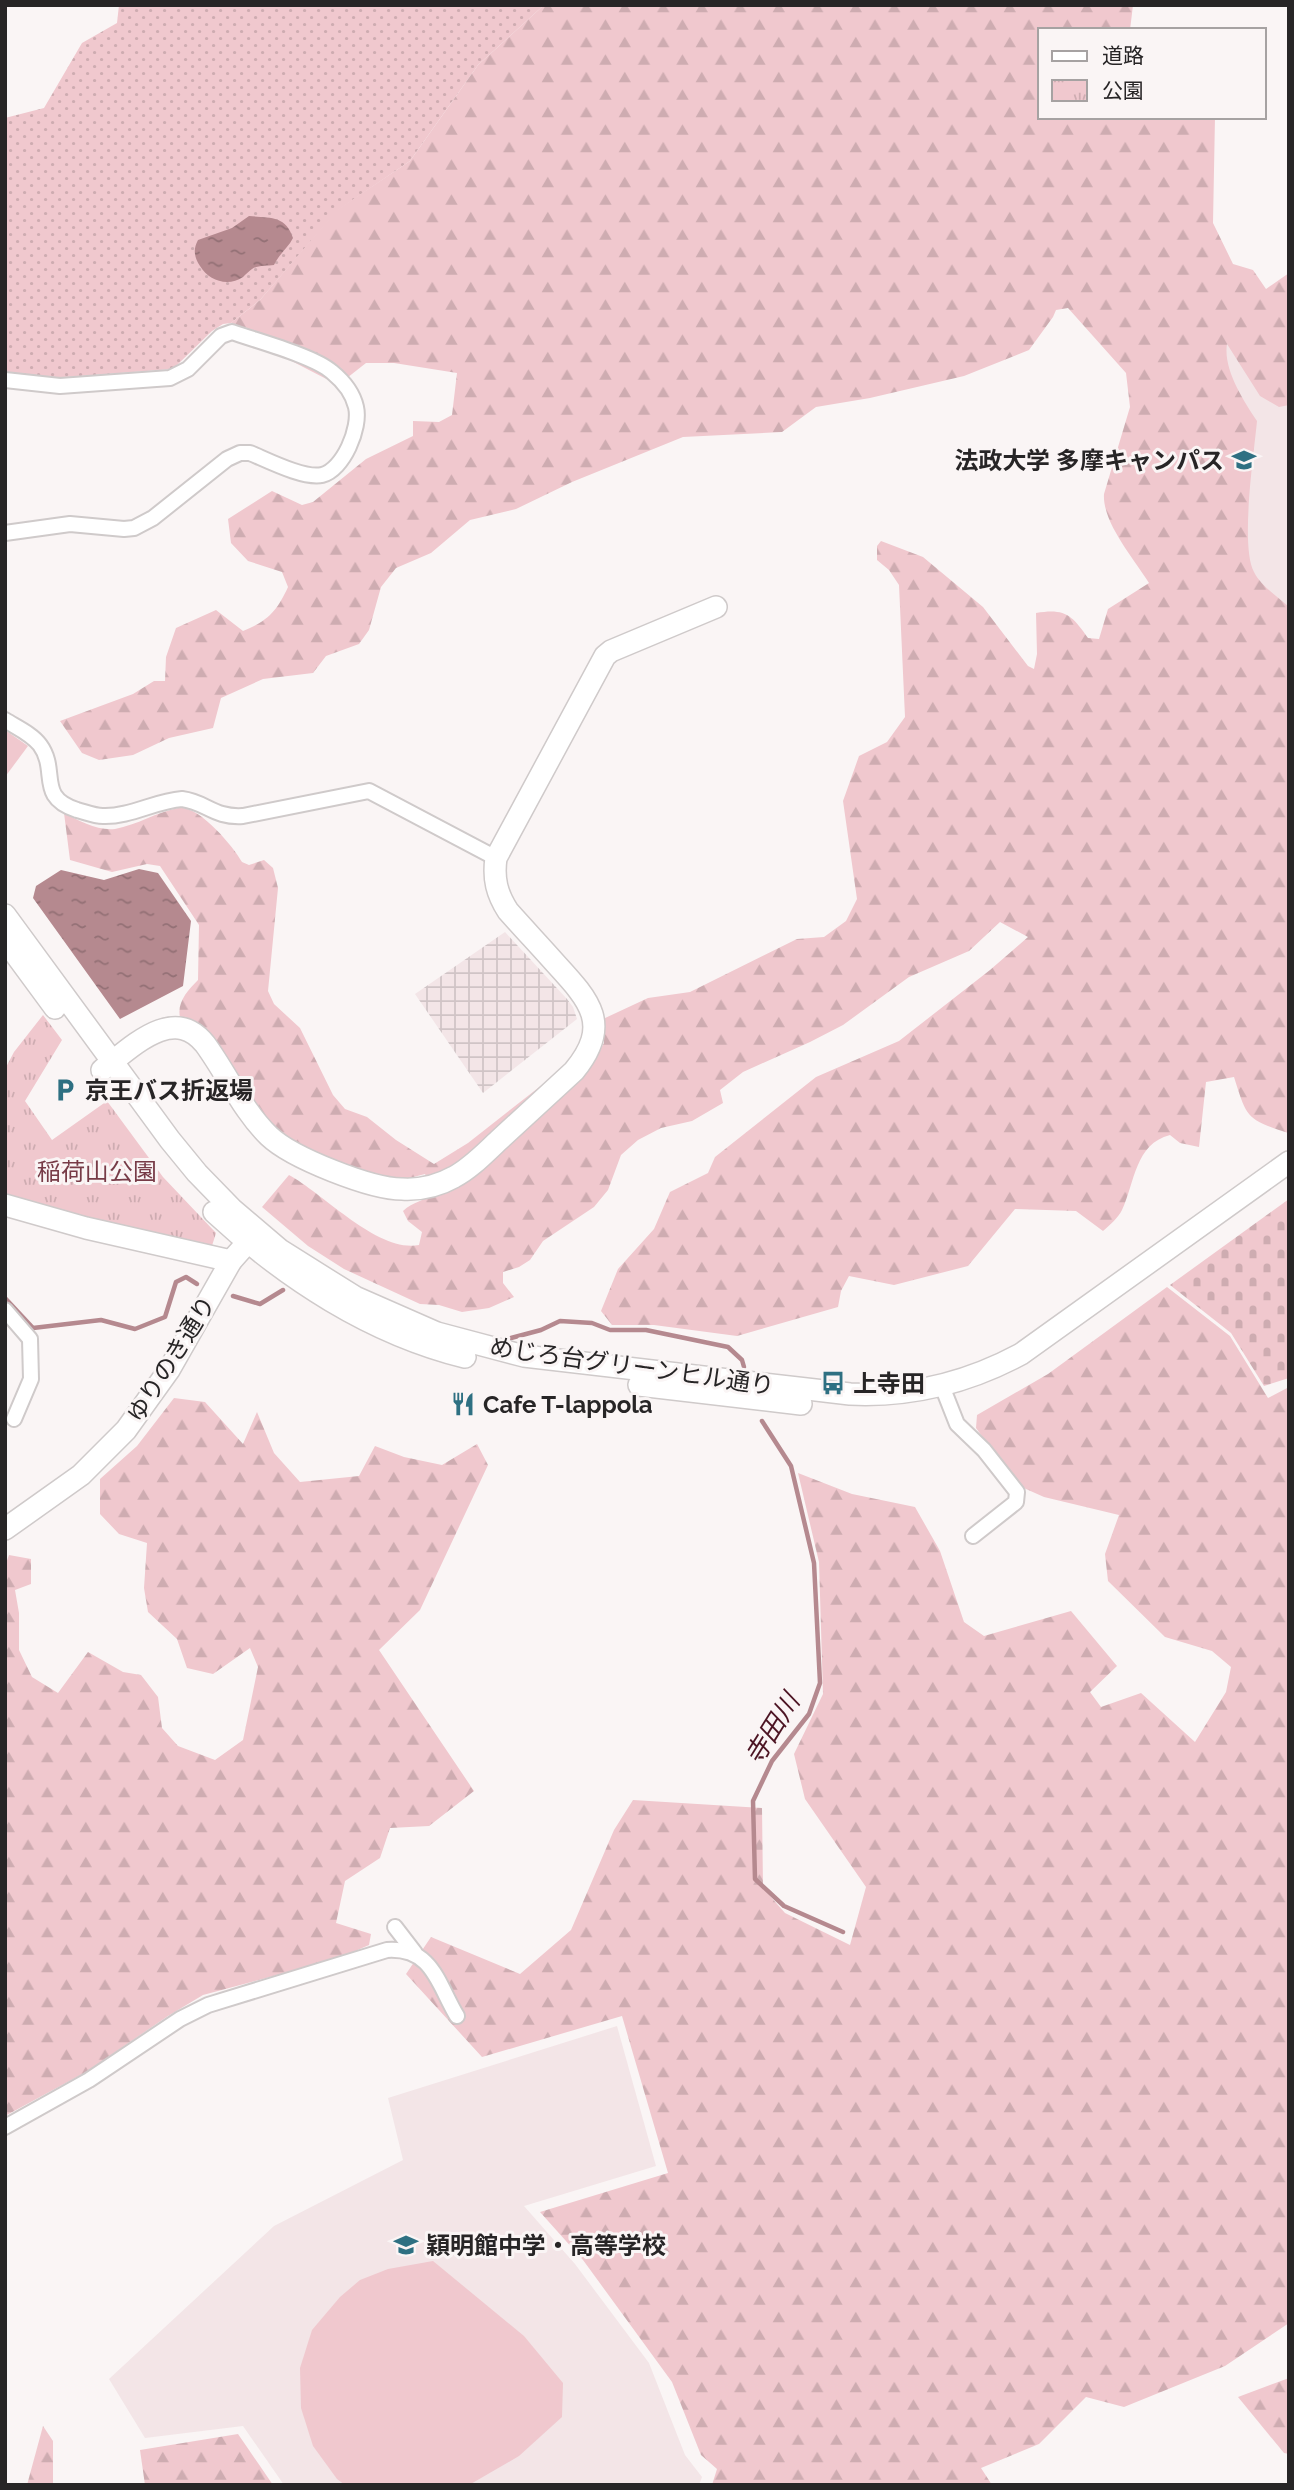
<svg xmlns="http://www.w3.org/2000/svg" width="1294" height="2490" font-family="Raleway,'Noto Sans JP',sans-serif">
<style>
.built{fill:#f3e5e7}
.industrial{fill:url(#industrial-grid)}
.grass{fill:url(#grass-dots)}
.forest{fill:url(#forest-firs)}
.cemetery{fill:url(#cemetery-stones)}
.park{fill:url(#park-tufts)}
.pitch{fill:#f0c8ce}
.water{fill:url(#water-ripples)}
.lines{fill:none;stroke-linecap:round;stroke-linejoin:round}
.stream{stroke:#b5898f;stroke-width:4.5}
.street-casing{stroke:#cfcaca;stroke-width:18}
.secondary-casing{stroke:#cfcaca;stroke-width:24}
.street{stroke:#fff;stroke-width:14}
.secondary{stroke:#fff;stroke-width:21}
.labels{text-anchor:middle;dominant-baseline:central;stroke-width:6;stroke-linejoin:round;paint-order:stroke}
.poi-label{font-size:24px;font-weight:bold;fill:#272526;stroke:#faf5f5;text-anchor:start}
.park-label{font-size:24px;fill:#773b47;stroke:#faf5f5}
.street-label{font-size:24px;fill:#272526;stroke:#faf5f5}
.water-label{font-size:26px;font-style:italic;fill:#4c1423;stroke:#faf5f5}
</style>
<defs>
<pattern id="industrial-grid" width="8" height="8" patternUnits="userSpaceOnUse" patternTransform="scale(1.75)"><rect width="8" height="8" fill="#f3e5e7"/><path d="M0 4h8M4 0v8" fill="none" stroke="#d0c4c6"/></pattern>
<pattern id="grass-dots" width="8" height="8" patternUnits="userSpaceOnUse" patternTransform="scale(1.75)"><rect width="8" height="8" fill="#f0c8ce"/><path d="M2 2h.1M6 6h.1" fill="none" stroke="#ceacb1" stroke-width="1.8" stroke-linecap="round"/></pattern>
<pattern id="forest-firs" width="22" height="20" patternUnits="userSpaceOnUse" patternTransform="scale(1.75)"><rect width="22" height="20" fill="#f0c8ce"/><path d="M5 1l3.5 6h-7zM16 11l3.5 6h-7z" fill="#ceacb1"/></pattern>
<pattern id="cemetery-stones" width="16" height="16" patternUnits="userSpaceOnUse" patternTransform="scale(1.75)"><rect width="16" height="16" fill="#f0c8ce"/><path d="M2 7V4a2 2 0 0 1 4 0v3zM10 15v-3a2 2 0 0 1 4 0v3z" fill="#ceacb1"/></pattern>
<pattern id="park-tufts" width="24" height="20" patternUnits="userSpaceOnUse" patternTransform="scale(1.75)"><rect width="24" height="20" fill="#f0c8ce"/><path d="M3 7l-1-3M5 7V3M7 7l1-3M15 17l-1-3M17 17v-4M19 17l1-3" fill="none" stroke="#ceacb1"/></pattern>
<pattern id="water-ripples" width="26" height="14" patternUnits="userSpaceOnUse" patternTransform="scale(1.75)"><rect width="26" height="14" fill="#b5898f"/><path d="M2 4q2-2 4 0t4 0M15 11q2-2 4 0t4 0" fill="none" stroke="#937075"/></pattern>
</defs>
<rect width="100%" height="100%" fill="#faf5f5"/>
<!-- built -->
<g class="built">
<polygon points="1289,286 1289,682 1212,580 1187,341"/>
<polygon points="617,2026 656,2166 524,2206 575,2264 649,2363 685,2455 702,2477 699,2485 284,2485 243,2426 145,2438 109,2379 274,2226 403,2160 388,2098"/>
</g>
<!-- industrial -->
<polygon class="industrial" points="505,932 567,999 573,1007 577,1019 483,1093 415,994"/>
<!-- grass -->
<polygon class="grass" points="119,5 544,5 478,65 410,161 338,210 260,300 231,323 223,324 212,331 173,369 54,378 5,372 5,118 44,108 82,43 117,23"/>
<!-- forest -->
<g class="forest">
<path d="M544,5H1133L1130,30H1040V117H1215L1213,223L1233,264L1253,270L1266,289L1289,273V405L1279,407L1260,396L1227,344C1223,369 1243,400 1257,421C1254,454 1240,546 1254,572C1261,586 1277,596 1289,607L1288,1133C1246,1119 1247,1118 1234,1077L1206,1082L1199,1147L1180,1143L1170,1135C1135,1144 1135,1182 1122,1210C1118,1218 1110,1225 1103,1231L1076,1211L1015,1209L968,1266L894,1285L849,1276L841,1291L838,1307L737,1336L654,1325H612L601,1311L618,1269L654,1229L670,1192L708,1173L715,1157L816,1077L899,1041L990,970L1028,937L1000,922L969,951L909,977L843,1025L810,1042L743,1072L720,1090L723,1103L692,1121L661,1128L638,1140L621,1155L608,1190L594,1207L543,1241L530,1260L519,1267L503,1272V1283L514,1297L489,1308L462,1312L439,1305L420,1304L344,1269L308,1246L262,1207L289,1175C324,1194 378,1253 419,1245L422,1232L408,1221L403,1211C413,1201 425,1202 433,1192L425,1174L402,1180L376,1177L288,1145L181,1021C175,1004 187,991 198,980L199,925L160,866L147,864L112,872L70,860L64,813C79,821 98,831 115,829C137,825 157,812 178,808C198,804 233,846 242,862L249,865L264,860L273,868L278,888L268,991L274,1004L300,1028L333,1095L345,1109L367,1117L396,1140L434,1164L468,1143L547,1081L559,1094L594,1061L604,1043L603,1019L648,998L690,992L797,939L824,937L846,921L857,899L843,801L859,756L887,742L905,717L899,585L889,570L877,560V546L881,541L923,557L983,607L1028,666L1034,669L1037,654L1036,613C1065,608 1072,615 1088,638L1099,639L1108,609L1149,583C1134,559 1102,522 1104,494L1130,407L1126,373L1068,308L1056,310L1053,317L1029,350L964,376L870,398L816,407L782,432L683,437L572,482L516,509L470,520L431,553L396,568L381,587L369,630L359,644L326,656L313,673L263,679L221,698L213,728L169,738L133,755L99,760L82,753L60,721L133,694L154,681H165L166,657L176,628L216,610L243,631C268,621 277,611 288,587L282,572L248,561L231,543L228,519L272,491L302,505L313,502L366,459L413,436V421L439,422L452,415L457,373L394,363H366L338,385L278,354L231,323L260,300L337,210L410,161L478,65Z"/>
<polygon points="1167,1287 1230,1336 1268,1398 1289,1387 1289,2323 1225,2366 1124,2407 1086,2397 1039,2444 981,2468 992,2485 712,2485 717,2469 701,2455 672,2382 583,2260 540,2212 668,2173 622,2016 482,2057 406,1974 431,1937 520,1974 571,1930 614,1830 633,1800 762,1808 763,1888 785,1913 850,1945 866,1887 805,1799 794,1754 823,1694 819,1562 798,1473 852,1494 915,1507 940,1551 964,1622 984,1636 1071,1611 1117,1666 1090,1692 1101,1707 1141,1693 1195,1742 1226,1692 1231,1667 1212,1651 1165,1637 1108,1581 1105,1554 1119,1515 1044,1497 1017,1485 976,1428 977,1415 1048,1374"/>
<polygon points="174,1398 205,1402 243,1444 257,1412 274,1453 300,1482 359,1476 375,1446 404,1457 442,1465 477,1444 488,1465 420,1610 379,1650 474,1791 429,1826 390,1828 380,1858 345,1881 336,1923 371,1934 369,1945 337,1959 203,1995 168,2016 86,2072 5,2116 5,1566 9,1555 31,1559 31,1584 15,1590 19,1613 19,1650 32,1677 58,1693 88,1652 123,1672 141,1675 158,1697 162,1728 178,1746 215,1760 243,1740 258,1667 250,1648 213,1674 187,1668 177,1639 148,1612 144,1588 147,1543 119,1534 100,1514 100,1479 137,1446"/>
<polygon points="1289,2378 1289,2454 1284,2453 1238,2397"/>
<polygon points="43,2426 53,2441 53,2485 27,2485"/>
<polygon points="238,2434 273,2485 145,2485 140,2450"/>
</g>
<!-- cemetery -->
<polygon class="cemetery" points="1289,1199 1289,1378 1264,1386 1231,1333 1170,1285"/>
<!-- park -->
<polygon class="park" points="43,1015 62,1040 25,1101 52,1140 107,1101 163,1177 216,1233 211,1249 5,1197 5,1069 14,1052"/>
<!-- pitch -->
<g class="pitch">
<polygon points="5,730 28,746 5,777"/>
<polygon points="433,2261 524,2336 563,2383 562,2417 519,2456 469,2485 345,2485 337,2479 313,2446 301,2408 300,2368 312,2330 340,2297 360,2280 388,2269"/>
</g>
<!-- water -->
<g class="water">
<path d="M249,216C269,218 286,215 293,238C288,248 279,254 274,265C267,266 258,265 252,269C249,271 246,274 243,277C228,287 209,281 200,266C194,257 193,249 198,240L232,228Z"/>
<polygon points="139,869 158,873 191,921 183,986 120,1019 33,898 36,886 61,870 104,880"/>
</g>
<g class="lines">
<!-- stream -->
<g class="stream">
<polyline points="233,1296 260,1304 283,1290"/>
<polyline points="5,1298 33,1328 101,1320 135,1329 165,1317 176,1282 186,1277 197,1284"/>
<polyline points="511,1338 541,1330 560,1321 592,1323 610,1330 646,1330 728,1347 742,1360 744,1367"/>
<polyline points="762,1421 791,1466 814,1563 820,1683 809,1714 772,1761 753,1801 755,1879 784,1906 843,1932"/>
</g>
<!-- street casing -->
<g class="street-casing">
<g id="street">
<path d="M5,380L60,386L170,378L188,369L221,336L232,332C257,341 314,356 332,372C343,381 353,394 356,407C361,428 343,470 322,475C304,479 267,460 250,453H240L227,459L153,518L134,528L124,529L70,524L5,533"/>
<path d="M5,720C16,727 32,734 40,745C59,771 36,797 77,810C85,812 94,816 103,816C130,817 155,801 182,799C206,802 214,818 243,816L369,791L496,858"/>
<polyline points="5,1310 30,1339 31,1379 14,1419"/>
<polyline points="942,1386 957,1424 984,1450 1017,1492 1016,1502 973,1536"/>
<polyline points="395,1927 415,1953"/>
<path d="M5,2127L89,2080L180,2019L208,2005L387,1950C433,1947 438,1985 457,2016"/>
</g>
</g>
<!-- secondary casing -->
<g class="secondary-casing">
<g id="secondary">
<path d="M5,915L170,1140L197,1173L233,1210L280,1250L355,1297L437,1333L524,1356L850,1394C912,1397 967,1383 1021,1354L1289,1162"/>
<polyline points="5,940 55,1008"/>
<path d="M102,1070C131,1048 173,1004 205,1044C227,1074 243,1111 269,1136C292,1158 371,1189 402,1189C420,1190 438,1186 454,1177C471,1168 485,1153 499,1140C524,1117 549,1094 574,1071C612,1025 590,1001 556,964C540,946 524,929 508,911C497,894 493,879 496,858L605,656L611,651L716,607"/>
<polyline points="5,1205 86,1228 231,1261"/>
<path d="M214,1212C285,1278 371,1334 465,1357"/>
<polyline points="639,1385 801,1404"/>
<polyline points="5,1529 81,1475 126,1430 169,1370 231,1261 256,1233"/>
</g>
</g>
<!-- street -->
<use href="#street" class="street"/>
<!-- secondary -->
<use href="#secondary" class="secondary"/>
</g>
<!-- icons -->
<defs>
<g id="university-bare" transform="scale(1.89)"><path d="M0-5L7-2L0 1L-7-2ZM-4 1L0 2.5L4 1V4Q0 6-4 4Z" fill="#2e7082" stroke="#faf5f5" stroke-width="2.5" paint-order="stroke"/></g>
<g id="parking-bare" transform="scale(1.89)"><path d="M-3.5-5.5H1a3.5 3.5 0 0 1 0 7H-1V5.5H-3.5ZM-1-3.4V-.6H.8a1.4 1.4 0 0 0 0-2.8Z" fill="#2e7082" stroke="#faf5f5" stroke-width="2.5" paint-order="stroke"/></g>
<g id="bus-bare" transform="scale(1.89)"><path d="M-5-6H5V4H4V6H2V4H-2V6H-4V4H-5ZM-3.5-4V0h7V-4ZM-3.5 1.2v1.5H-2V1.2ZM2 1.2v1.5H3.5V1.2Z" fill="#2e7082" stroke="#faf5f5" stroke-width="2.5" paint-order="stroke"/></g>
<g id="restaurant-bare" transform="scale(1.89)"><path d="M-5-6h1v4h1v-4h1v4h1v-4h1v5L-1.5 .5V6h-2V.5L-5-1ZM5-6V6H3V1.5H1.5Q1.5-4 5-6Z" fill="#2e7082" stroke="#faf5f5" stroke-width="2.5" paint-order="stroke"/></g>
<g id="school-bare" transform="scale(1.89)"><path d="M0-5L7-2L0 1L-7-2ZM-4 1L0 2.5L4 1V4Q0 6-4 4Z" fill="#2e7082" stroke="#faf5f5" stroke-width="2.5" paint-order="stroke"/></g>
</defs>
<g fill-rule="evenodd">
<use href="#university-bare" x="1244" y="460"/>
<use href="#parking-bare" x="65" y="1090"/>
<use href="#bus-bare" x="833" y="1383"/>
<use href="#restaurant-bare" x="463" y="1404"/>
<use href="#school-bare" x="406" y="2245"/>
</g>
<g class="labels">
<!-- poi labels -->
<g class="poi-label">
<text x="1224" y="460" text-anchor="end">法政大学 多摩キャンパス</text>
<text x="85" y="1090">京王バス折返場</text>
<text x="853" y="1383">上寺田</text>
<text x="483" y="1404">Cafe T-lappola</text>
<text x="426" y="2245">穎明館中学・高等学校</text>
</g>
<!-- park labels -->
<g class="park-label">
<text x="97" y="1171">稲荷山公園</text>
</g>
<!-- street labels -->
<g class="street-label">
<text transform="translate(171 1359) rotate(-58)">ゆりのき通り</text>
<text transform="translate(632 1366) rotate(8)">めじろ台グリーンヒル通り</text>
</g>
<!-- water labels -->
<g class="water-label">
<text transform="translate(772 1729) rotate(-58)">寺田川</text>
</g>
</g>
<!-- border -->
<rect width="1294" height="2490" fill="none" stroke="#272526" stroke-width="14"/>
<!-- legend -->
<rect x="1038" y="28" width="228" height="91" fill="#faf5f5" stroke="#a6a2a2" stroke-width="2"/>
<rect x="1052" y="51" width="35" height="10" fill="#ffffff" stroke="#a6a2a2" stroke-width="2"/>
<text x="1102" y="63" font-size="21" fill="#272526">道路</text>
<rect x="1052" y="80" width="35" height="21" fill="url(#park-tufts)" stroke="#a6a2a2" stroke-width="2"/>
<text x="1102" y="98" font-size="21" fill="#272526">公園</text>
</svg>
